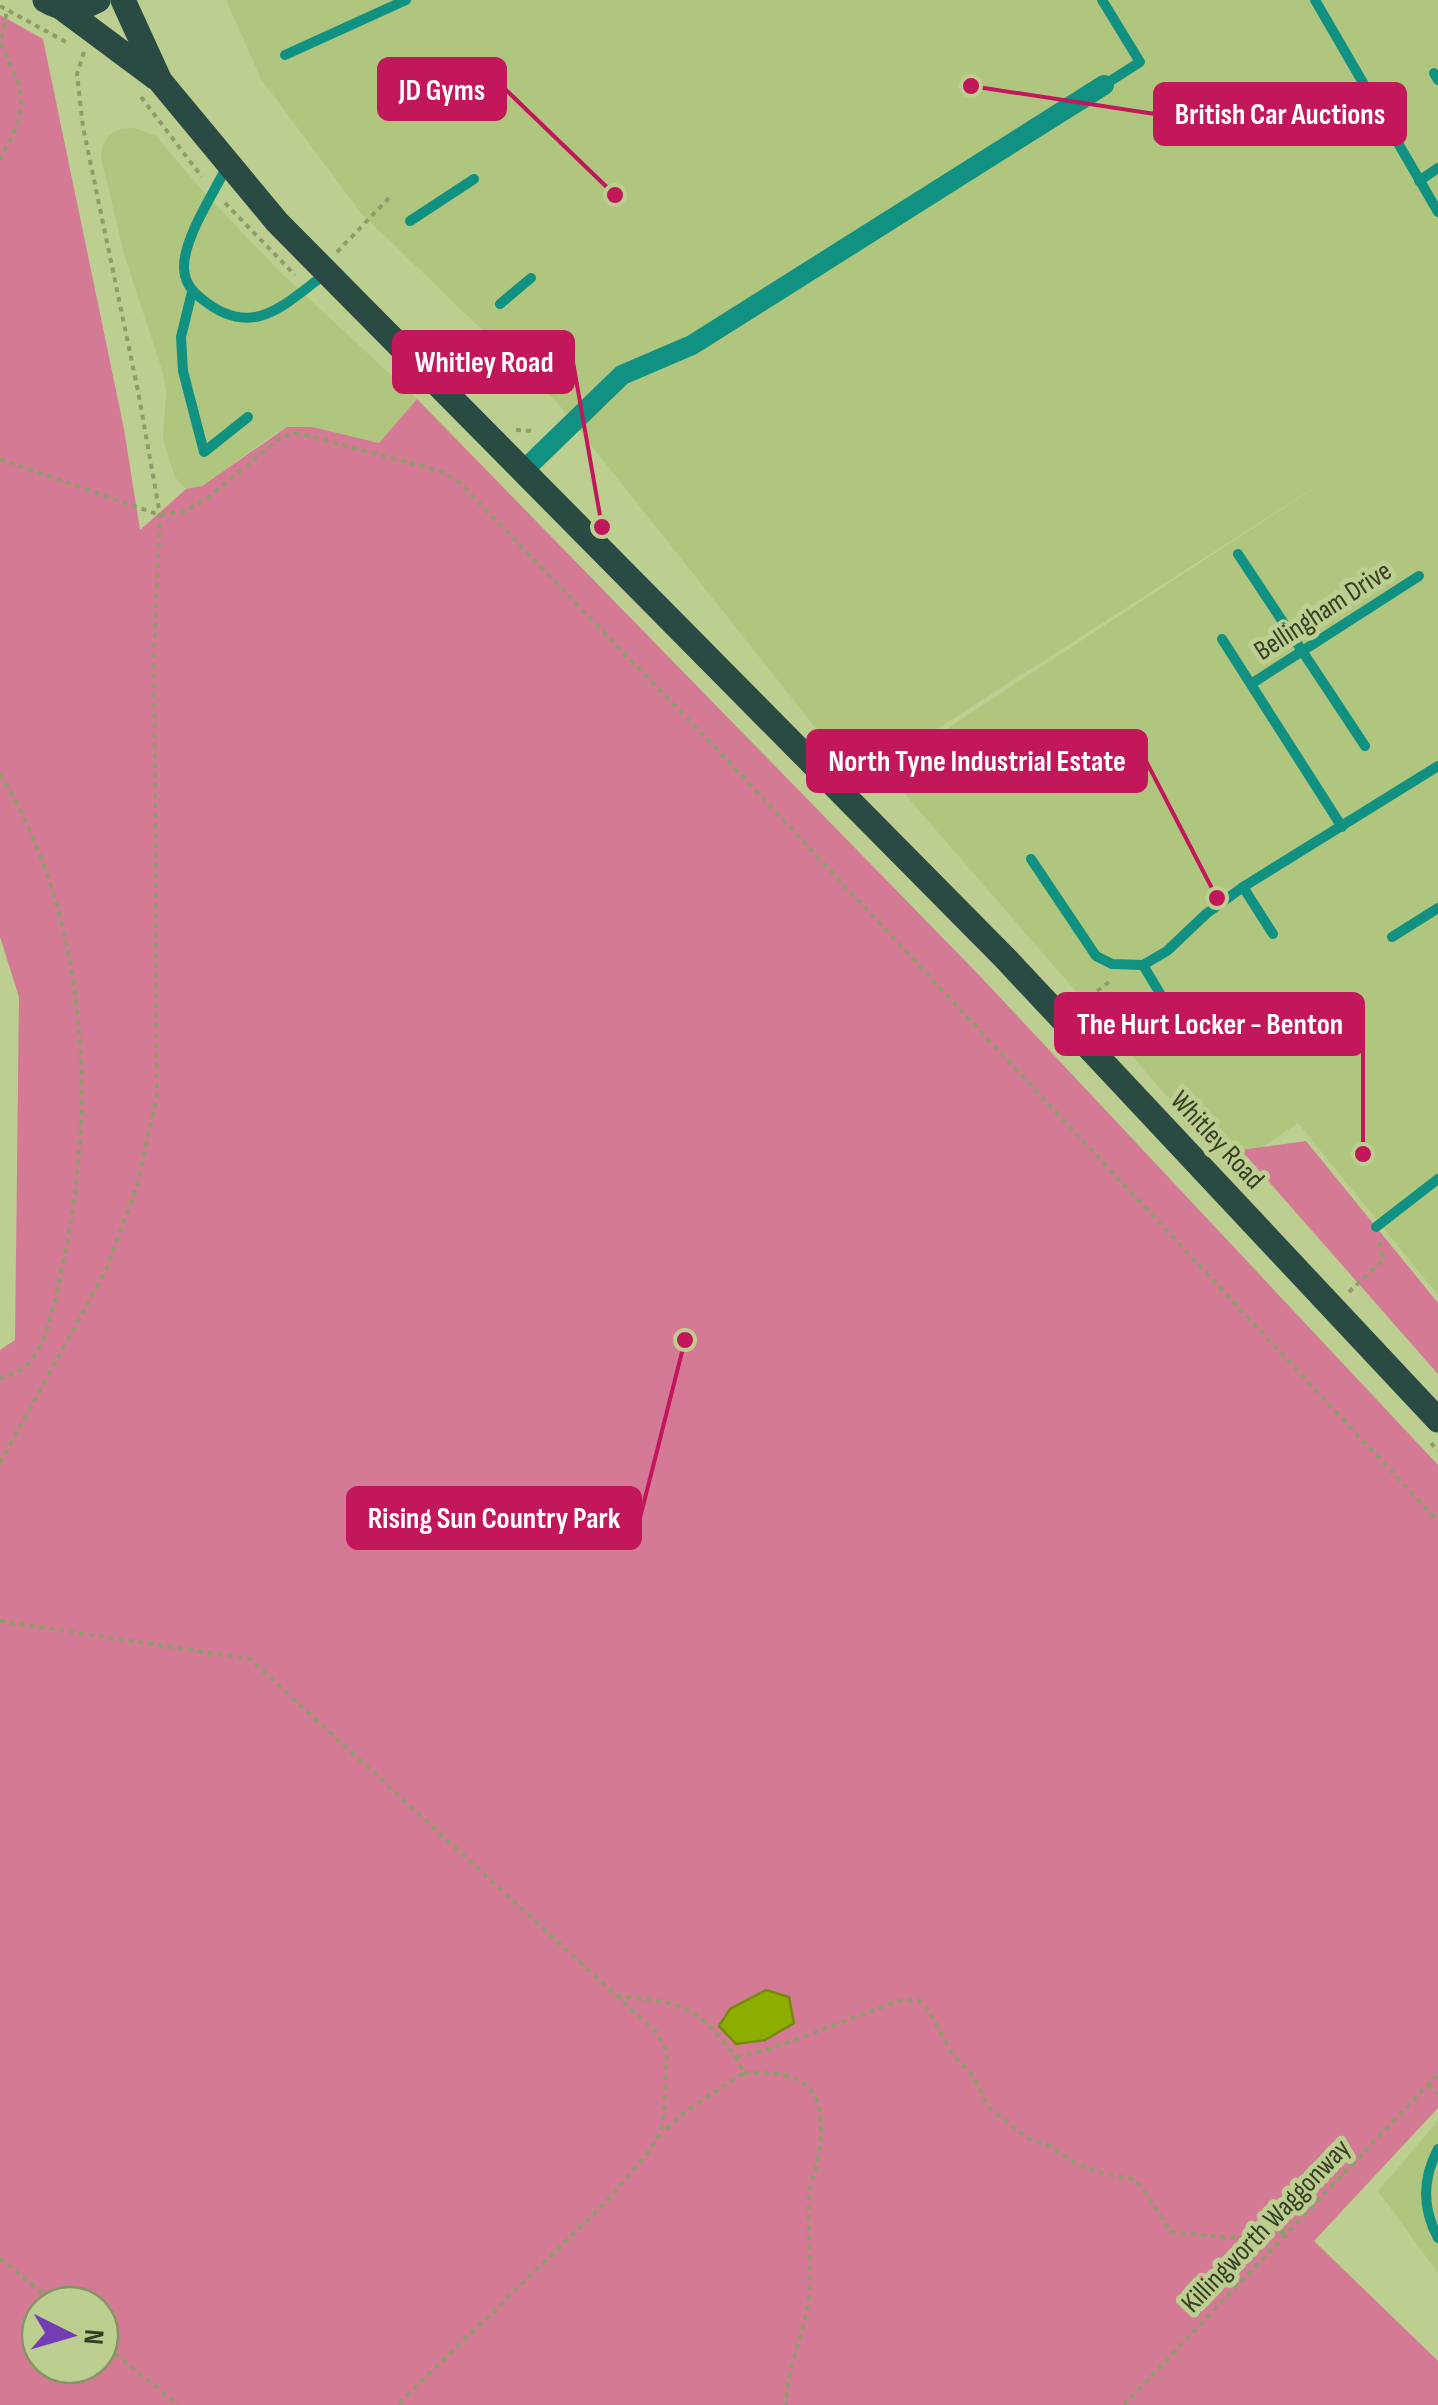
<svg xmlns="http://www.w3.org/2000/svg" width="1438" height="2405" font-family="'Sofia Sans Condensed',sans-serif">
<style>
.built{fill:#b0c57e}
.green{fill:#d57a95;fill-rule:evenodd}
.water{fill:#8dad01;stroke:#738c0c;stroke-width:2.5}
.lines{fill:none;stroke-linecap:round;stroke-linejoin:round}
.path{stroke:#8e9d6b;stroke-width:4;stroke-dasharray:5 5;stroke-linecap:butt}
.lane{stroke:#109182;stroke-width:10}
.street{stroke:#109182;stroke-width:20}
.primary{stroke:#2a4a44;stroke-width:25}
.labels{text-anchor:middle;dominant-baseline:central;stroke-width:10;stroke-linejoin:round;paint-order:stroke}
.street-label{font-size:28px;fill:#373e25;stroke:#bccf90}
.leader{fill:none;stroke:#c2185b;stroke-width:4}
.callout-dot{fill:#c2185b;stroke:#bccf90;stroke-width:4}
.callout{fill:#c2185b;stroke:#c2185b;stroke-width:4}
.callout-label{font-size:30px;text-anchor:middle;font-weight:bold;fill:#fff}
</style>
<rect width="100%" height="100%" fill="#bccf90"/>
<!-- built -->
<g class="built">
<polygon points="226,0 1438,0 1438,1295 1298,1123 1230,1169 884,770 1351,464 857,780 556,401 361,213 261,79"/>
<polygon points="135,128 156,136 199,187 280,272 417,399 379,444 312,427 277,432 202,486 186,489 175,477 163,440 166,391 163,373 124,254 101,157 103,145 109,135 121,129"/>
<polygon points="1438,2121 1438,2273 1378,2191"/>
</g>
<!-- green -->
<g class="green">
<path d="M0,15L43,39L124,429L140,530L186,489L202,486L287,427H312L379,443L417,399L978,974L1438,1465V2108L1314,2241L1438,2361V2405H0V1350L15,1340L19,997L0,937ZM40,2305H100V2365H40Z"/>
<polygon points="1306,1141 1438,1303 1438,1374 1241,1150"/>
</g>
<!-- water -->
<polygon class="water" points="766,1990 789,1997 794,2023 765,2040 736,2044 719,2026 730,2009"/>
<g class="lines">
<!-- path -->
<g class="path">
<polyline points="0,6 66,42"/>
<polyline points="141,97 202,177"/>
<polyline points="0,160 18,124 21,105 20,87 1,43 7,10"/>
<polyline points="225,203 295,275"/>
<polyline points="337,252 389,198"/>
<polyline points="516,430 536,431"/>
<polyline points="0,459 160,515 185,511 209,497 281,437 296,433 306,435 443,472 461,484 729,762 1438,1521"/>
<path d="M0,774C89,919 98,1109 61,1272C55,1301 48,1342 27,1365C20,1372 9,1375 0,1379"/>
<polyline points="1081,1003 1113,979"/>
<polyline points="1349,1292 1383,1260 1379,1241"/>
<polyline points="1431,1443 1438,1451"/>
<polyline points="0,1463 106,1270 137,1186 157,1096 154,652 160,515 138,391 83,127 77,74 84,52"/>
<polyline points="0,1621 250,1659 656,2032 667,2051 664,2115 660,2134 650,2150 607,2201 397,2405"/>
<path d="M616,1996C661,2002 685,1998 717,2034C728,2047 737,2057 744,2073L687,2110L663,2132"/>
<polyline points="737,2057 767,2050 898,2001 918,2000 928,2009 952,2054 973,2076 989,2108 1029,2139 1050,2146 1077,2164 1098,2172 1133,2179 1142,2187 1171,2232 1234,2238 1288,2231"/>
<path d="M744,2073C807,2070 828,2087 819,2154C817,2169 809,2184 809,2199C807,2237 814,2277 806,2315C799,2347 786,2372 786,2405"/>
<polyline points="1428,2085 1438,2094"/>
<polyline points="0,2258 57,2305"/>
<polyline points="100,2341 178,2405"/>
<polyline points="1124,2405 1438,2074"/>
</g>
<!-- lane -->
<g class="lane">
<polyline points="1102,0 1140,62 1104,85"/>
<polyline points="1315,0 1438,212"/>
<polyline points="285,55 406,0"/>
<polyline points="1434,73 1438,80"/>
<path d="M227,166C214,193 184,237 184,267C184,281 191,291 202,299C252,340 283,306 325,274"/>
<polyline points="1419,181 1438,168"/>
<polyline points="410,221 474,179"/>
<polyline points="192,292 181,337 183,371 204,452 248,417"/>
<polyline points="500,304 531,278"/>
<polyline points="1238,554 1365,746"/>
<polyline points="1222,639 1342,827"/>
<polyline points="1251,684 1419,576"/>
<polyline points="1031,859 1096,956 1112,964 1143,965 1167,951 1206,914 1243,887 1438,766"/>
<polyline points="1243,887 1273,934"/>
<polyline points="1392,937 1438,908"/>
<polyline points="1143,965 1183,1032"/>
<polyline points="1376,1227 1438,1179"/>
<path d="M1438,2149C1422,2179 1422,2208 1438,2238"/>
</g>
<!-- street -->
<polyline class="street" points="523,471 622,375 692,345 1104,85"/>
<!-- primary -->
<g class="primary">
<path d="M45,0C63,11 80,10 98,0"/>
<polyline points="123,0 160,81 277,222 1005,958 1438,1420"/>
<polyline points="62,8 156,78"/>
</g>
</g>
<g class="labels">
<!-- street labels -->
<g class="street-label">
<text transform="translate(1323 611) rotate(-33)">Bellingham Drive</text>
<text transform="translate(1217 1140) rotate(47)">Whitley Road</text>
<text transform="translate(1266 2226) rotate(-46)">Killingworth Waggonway</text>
</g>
</g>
<!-- callouts -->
<path class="leader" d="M615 195L505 89M971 86L1155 114M602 527L573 362M1217 898L1146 761M1363 1154L1363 1024M685 1340L640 1518"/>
<g class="callout-dot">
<circle cx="615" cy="195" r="10"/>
<circle cx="971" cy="86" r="10"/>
<circle cx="602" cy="527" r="10"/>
<circle cx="1217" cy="898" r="10"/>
<circle cx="1363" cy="1154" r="10"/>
<circle cx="685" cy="1340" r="10"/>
</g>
<g class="callout">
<rect x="379" y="59" width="126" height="60" rx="10"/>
<rect x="1155" y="84" width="250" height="60" rx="10"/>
<rect x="394" y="332" width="179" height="60" rx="10"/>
<rect x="808" y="731" width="338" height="60" rx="10"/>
<rect x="1056" y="994" width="307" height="60" rx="10"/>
<rect x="348" y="1488" width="292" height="60" rx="10"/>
</g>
<g class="callout-label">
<text x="442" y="100">JD Gyms</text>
<text x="1280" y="124">British Car Auctions</text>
<text x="484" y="372">Whitley Road</text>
<text x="977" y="771">North Tyne Industrial Estate</text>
<text x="1210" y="1034">The Hurt Locker - Benton</text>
<text x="494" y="1528">Rising Sun Country Park</text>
</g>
<!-- north arrow -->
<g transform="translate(70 2335) rotate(95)"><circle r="48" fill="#bccf90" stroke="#879565" stroke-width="2.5"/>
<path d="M0-8L18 38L0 25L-18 38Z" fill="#753db3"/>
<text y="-15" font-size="28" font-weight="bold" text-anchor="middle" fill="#373e25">N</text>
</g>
</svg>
